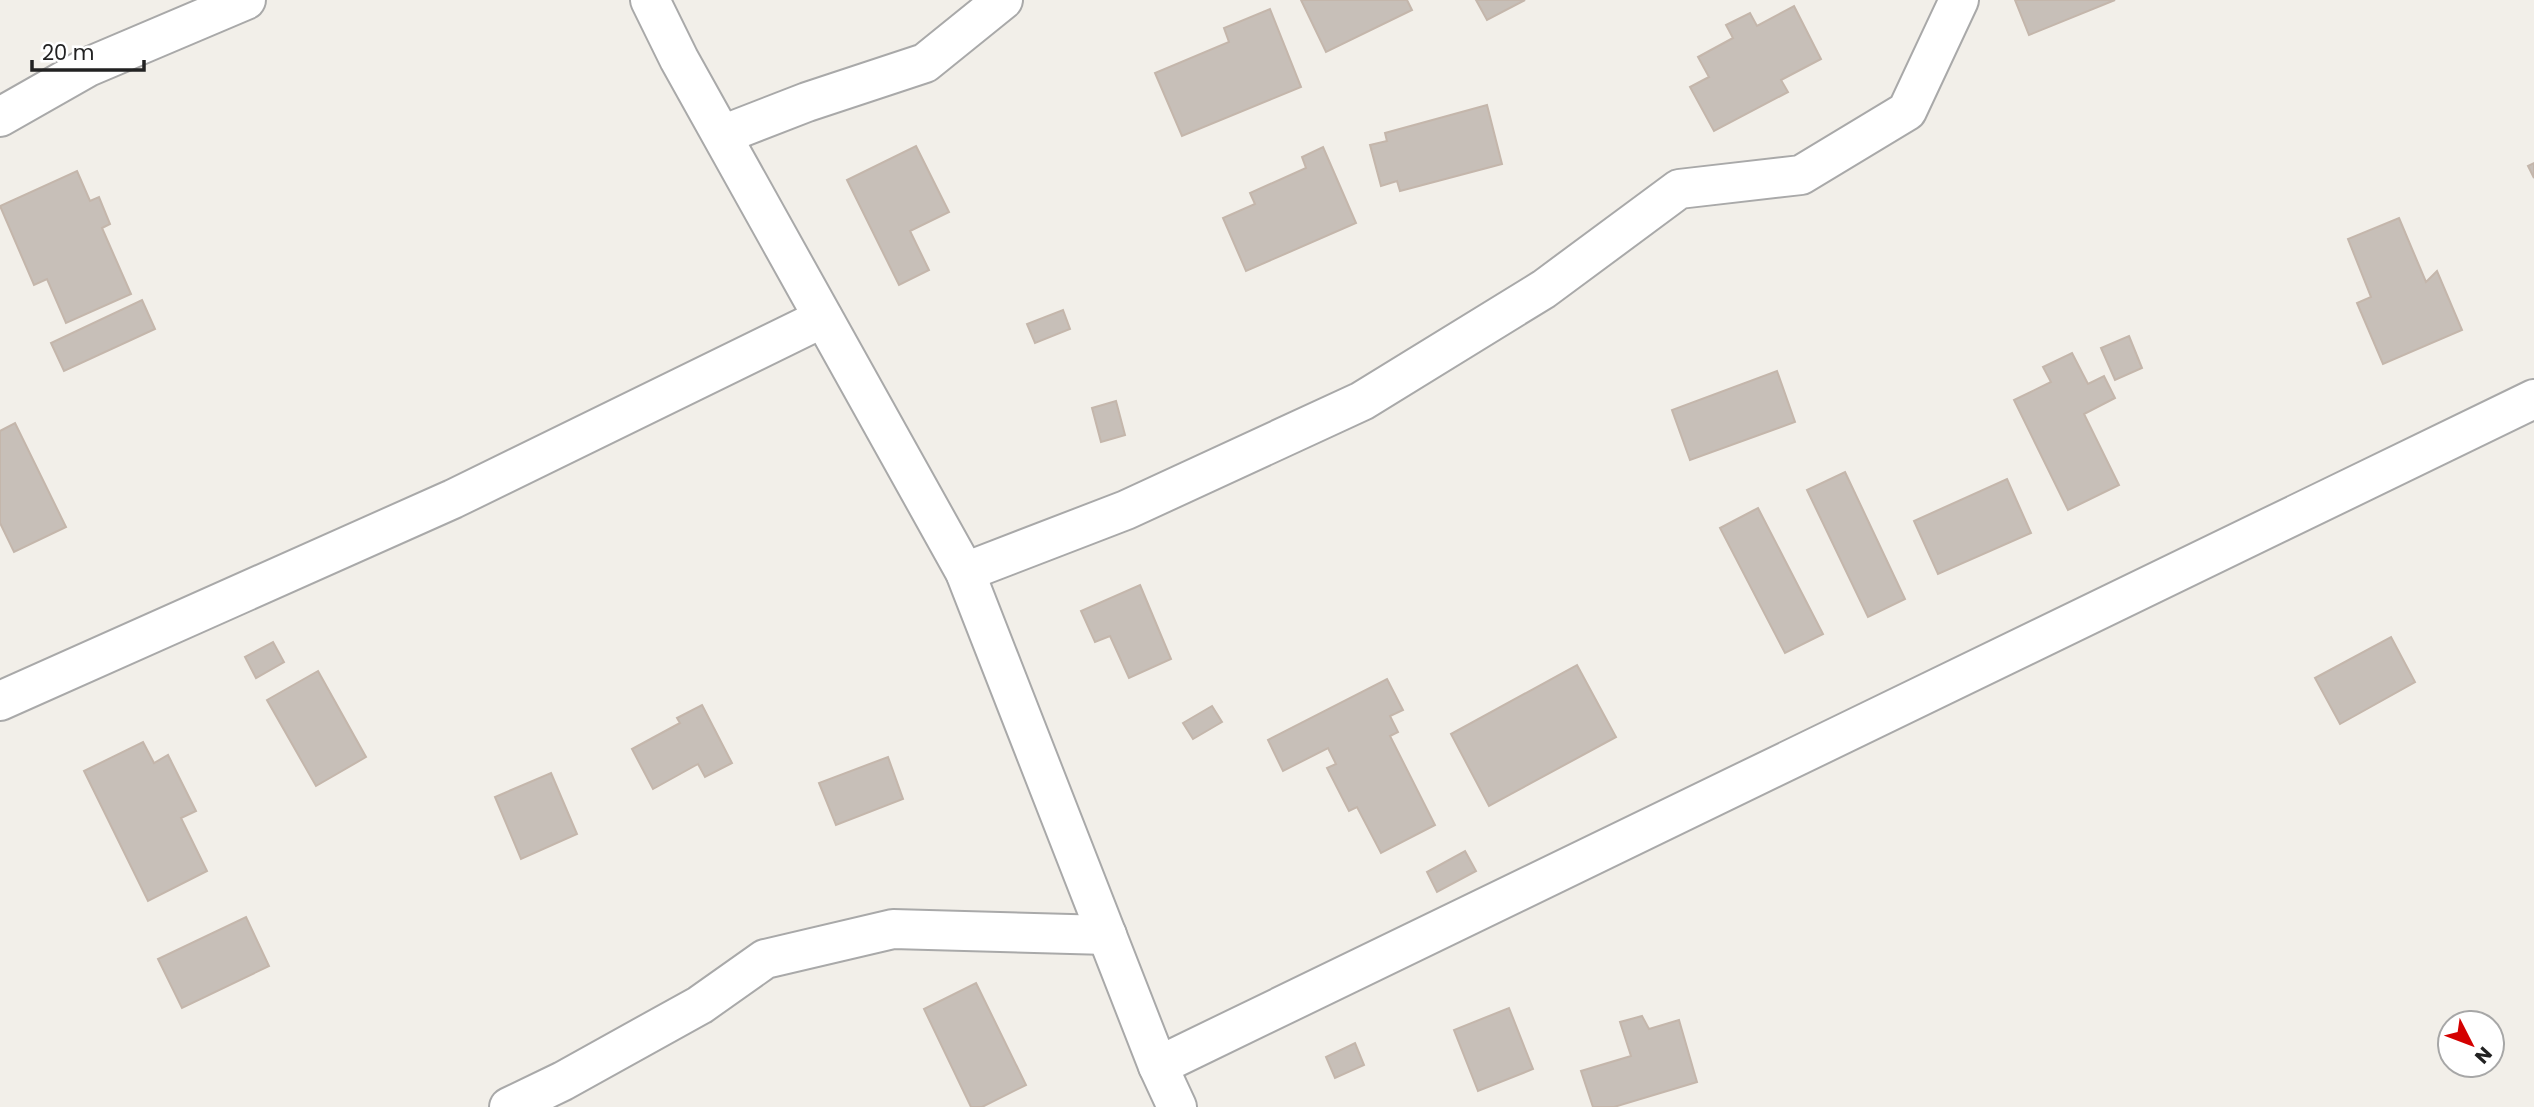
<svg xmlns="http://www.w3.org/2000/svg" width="2534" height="1107" font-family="Poppins,sans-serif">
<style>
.building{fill:#c7bfb8;stroke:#c4b6ab;stroke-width:2}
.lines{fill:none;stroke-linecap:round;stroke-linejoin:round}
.minor-casing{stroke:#a9a9a9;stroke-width:42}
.minor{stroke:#fff;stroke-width:38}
</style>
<rect width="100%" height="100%" fill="#f2efe9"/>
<!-- building -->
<g class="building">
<polygon points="1301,0 1407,0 1412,10 1326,52"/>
<polygon points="1476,0 1525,0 1487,20"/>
<polygon points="2015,0 2115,0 2029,35"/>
<polygon points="1794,6 1821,59 1781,80 1788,92 1714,131 1690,87 1709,77 1698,57 1733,38 1726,25 1750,13 1757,26"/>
<polygon points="1270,9 1301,87 1182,136 1155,73 1229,42 1224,28"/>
<polygon points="1487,105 1502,164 1400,191 1397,181 1381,186 1370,145 1387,141 1385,133"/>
<polygon points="916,146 949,212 910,231 929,270 899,285 847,180"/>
<polygon points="1323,147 1356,223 1246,271 1223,218 1255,204 1250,193 1306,168 1302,157"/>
<polygon points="2534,163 2534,178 2528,166"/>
<polygon points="77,171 90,201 99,197 110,224 102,228 131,294 66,323 47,279 34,285 0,206"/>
<polygon points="2399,218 2426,282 2437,271 2462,330 2383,364 2357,303 2371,297 2348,239"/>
<polygon points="142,300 155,329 64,371 51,343"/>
<polygon points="1063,310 1070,329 1035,343 1027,324"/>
<polygon points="2129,336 2142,368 2115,380 2101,348"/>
<polygon points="2072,353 2088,384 2104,376 2115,398 2084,414 2119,485 2068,510 2014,400 2051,382 2043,367"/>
<polygon points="1777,371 1795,422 1690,460 1672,410"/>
<polygon points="1116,401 1125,435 1101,442 1092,408"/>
<polygon points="15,423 66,527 14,552 0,523 0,431"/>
<polygon points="1845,472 1905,599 1868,617 1807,490"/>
<polygon points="2007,479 2031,533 1938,574 1914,521"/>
<polygon points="1758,508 1823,634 1785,653 1720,528"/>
<polygon points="1140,585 1171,659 1129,678 1110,636 1095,642 1081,611"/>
<polygon points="2391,637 2415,682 2340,724 2315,678"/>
<polygon points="273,642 284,662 256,678 245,657"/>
<polygon points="1577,665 1616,737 1489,806 1451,734"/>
<polygon points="318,671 366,757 316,786 267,700"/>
<polygon points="1387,679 1403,710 1390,716 1398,732 1390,736 1435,825 1381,853 1357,807 1349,811 1327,768 1336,764 1328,748 1283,771 1268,740"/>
<polygon points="702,705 732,763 705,777 698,764 653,789 632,749 680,723 677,718"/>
<polygon points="1212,706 1222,722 1193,739 1183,723"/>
<polygon points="143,742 154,763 168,755 196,811 181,818 207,871 148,901 84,771"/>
<polygon points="888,757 903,799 836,825 819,783"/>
<polygon points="551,773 577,834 521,859 495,797"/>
<polygon points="1465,851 1476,871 1437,892 1427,872"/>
<polygon points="246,917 269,966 182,1008 158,959"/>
<polygon points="976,983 1026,1085 982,1107 971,1107 924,1009"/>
<polygon points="1509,1008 1533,1069 1478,1091 1454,1030"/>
<polygon points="1642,1016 1649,1029 1679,1020 1697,1082 1614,1107 1593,1107 1581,1071 1631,1056 1620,1022"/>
<polygon points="1355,1043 1364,1065 1335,1078 1326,1057"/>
</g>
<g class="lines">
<!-- minor casing -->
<g class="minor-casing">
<g id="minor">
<polyline points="650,0 679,59 965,572 1158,1066 1177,1107"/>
<polyline points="0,117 88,67 246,0"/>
<polyline points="722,135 807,102 925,63 1003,0"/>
<polyline points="965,572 1126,510 1362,401 1544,289 1679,189 1801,175 1907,111 1959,0"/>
<polyline points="0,701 453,499 823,318"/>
<polyline points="1158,1066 2534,399"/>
<polyline points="509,1107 563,1081 700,1005 765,959 893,929 1107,935"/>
</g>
</g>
<!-- minor -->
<use href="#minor" class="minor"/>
</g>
<!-- north arrow -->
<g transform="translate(2471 1044) rotate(132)"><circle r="33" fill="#ffffff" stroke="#a7a7a7" stroke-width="2"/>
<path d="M0-5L12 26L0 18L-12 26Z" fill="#d40000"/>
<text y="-10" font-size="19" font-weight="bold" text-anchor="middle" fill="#222222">N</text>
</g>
<!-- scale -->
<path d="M32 60v10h112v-10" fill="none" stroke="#222222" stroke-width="3.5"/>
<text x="42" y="60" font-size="21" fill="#222222" stroke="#ffffff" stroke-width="5" paint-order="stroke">20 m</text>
</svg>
